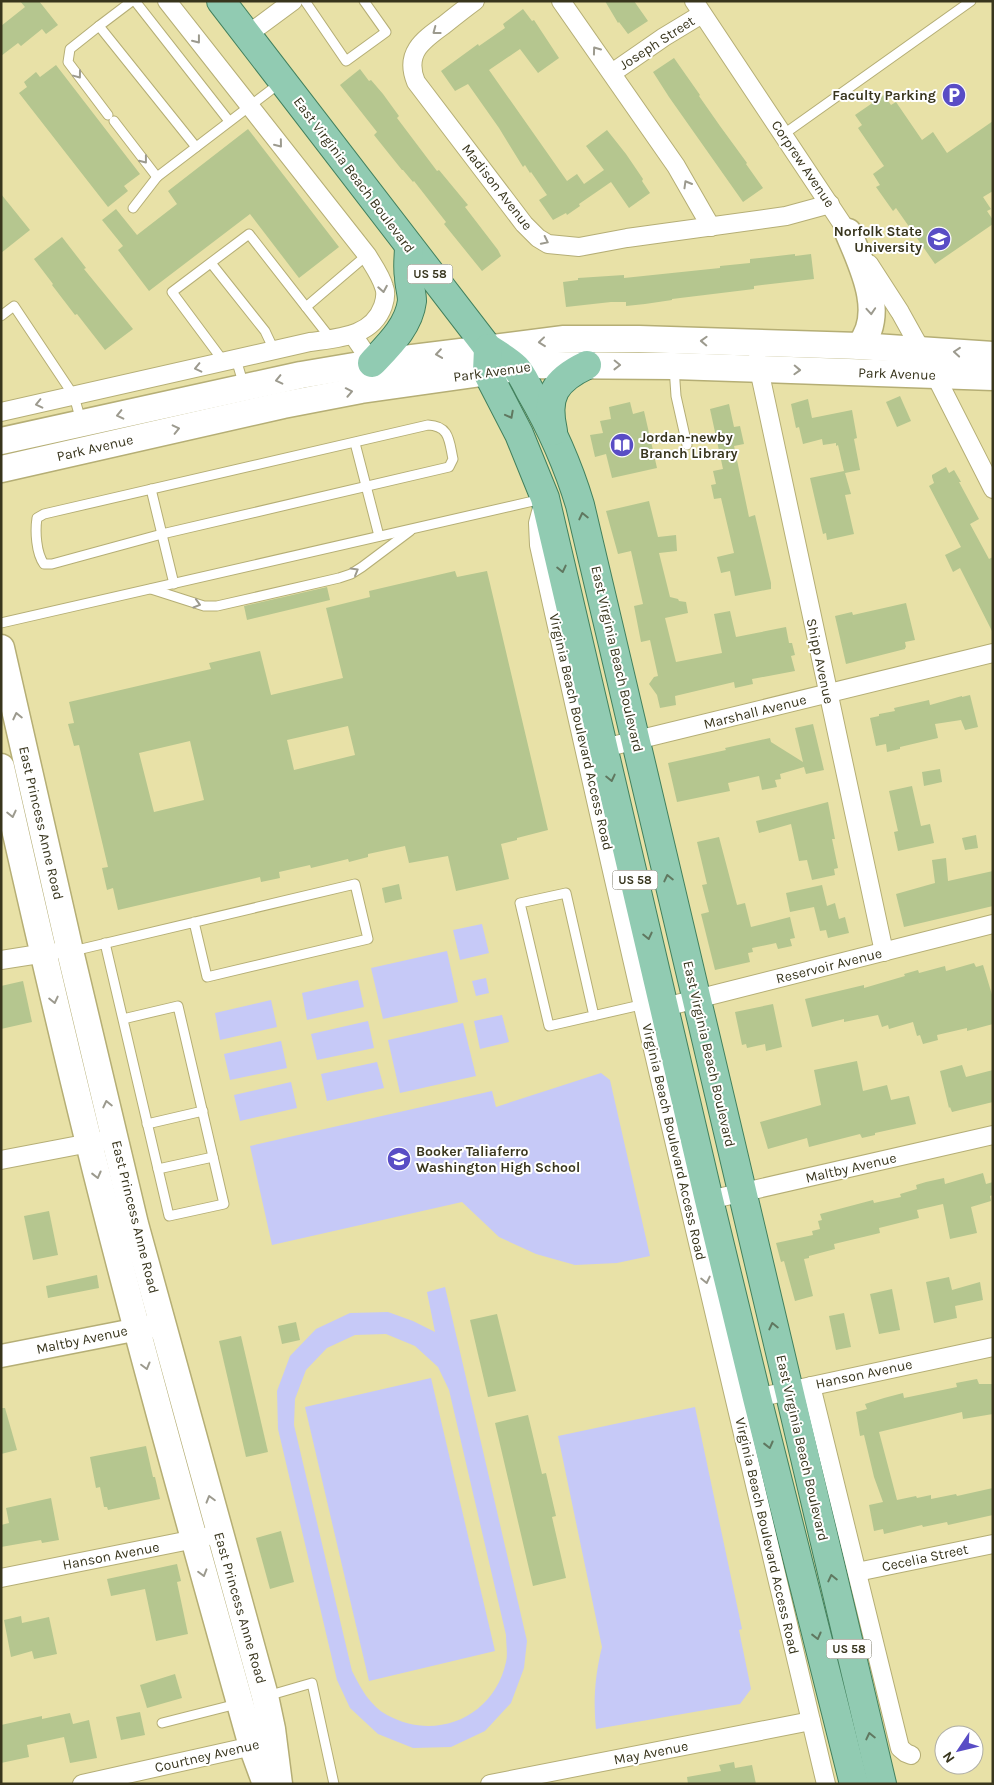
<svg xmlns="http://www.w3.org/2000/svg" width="994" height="1785" font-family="Karla,sans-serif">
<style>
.green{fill:#c6c9f7;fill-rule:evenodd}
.building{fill:#b5c68f;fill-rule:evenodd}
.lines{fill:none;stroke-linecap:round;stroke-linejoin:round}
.service-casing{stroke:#b5ae75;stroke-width:11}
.minor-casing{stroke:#b5ae75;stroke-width:20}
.tertiary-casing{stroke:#b5ae75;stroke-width:25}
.secondary-casing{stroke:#b5ae75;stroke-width:29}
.primary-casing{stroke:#42805d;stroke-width:30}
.service{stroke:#fff;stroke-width:9}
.minor{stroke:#fff;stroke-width:18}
.tertiary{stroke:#fff;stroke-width:22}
.secondary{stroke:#fff;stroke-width:26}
.primary{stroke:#91cbb2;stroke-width:28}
.oneway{stroke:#9c9a8e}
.oneway2{stroke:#607860}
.labels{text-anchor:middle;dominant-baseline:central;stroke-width:4;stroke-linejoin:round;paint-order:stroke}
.shield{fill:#fff;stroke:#747261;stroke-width:1}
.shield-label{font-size:12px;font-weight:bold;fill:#38351d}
.street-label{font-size:14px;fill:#38351d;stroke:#fff}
.poi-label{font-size:14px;font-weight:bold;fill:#38351d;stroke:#fff;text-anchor:end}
</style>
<rect width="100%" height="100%" fill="#e8e1a7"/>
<!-- green -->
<g class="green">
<polygon points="482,924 489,953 460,960 453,930"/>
<polygon points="447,951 458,1002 383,1019 371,968"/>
<polygon points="486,978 489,993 476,996 472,981"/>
<polygon points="358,980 364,1007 307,1020 302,993"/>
<polygon points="271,1000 277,1027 220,1040 215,1013"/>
<polygon points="502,1015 509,1042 480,1049 474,1021"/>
<polygon points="368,1021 374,1048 317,1060 311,1034"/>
<polygon points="463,1023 476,1076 400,1093 388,1040"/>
<polygon points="281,1041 287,1068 230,1080 224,1054"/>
<polygon points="377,1062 384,1088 327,1101 321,1074"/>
<polygon points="601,1073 610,1080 650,1256 617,1263 575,1265 536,1254 499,1237 462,1202 272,1245 250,1146 492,1091 496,1107"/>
<polygon points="291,1082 297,1108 240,1121 234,1095"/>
<path d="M445,1287L527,1641L524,1668L511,1703L485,1731L451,1747L413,1748L378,1734L350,1708L337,1680L278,1429L277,1391L290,1356L316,1329L350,1313L388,1312L413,1321L435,1332L427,1292ZM386,1334L415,1346L438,1367L449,1390L506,1635C506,1644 508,1654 506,1662C494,1717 436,1742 387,1715C370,1706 360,1687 352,1671L294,1425L295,1399L306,1370L327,1348L355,1335Z"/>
<polygon points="431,1378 495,1651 369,1681 305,1407"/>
<path d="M695,1407L742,1629L739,1630L751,1689L740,1704L596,1729C593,1701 595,1675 602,1647L558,1436Z"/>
</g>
<!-- building -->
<g class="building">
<polygon points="20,1 39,1 58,25 46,34 42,29 21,46 18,43 1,56 1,26 25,7"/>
<polygon points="605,1 634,1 648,21 628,34 619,22 618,23"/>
<polygon points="523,9 532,21 534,20 559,58 538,73 520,49 489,70 567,181 577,174 584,184 604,170 586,146 607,130 626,154 643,179 642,181 650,193 629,208 611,182 579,204 580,206 567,215 566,213 553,220 539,200 547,195 531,172 530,173 525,165 523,167 499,128 468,84 455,91 441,71 478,44 479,46 505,28 503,24"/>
<polygon points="674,58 700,95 699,96 720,126 747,163 746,164 763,188 743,202 669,97 653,72"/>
<polygon points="56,65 140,174 124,186 128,191 108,207 19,93 27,87 24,82 36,72 40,77"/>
<polygon points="360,69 369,81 371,80 383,94 399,116 397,118 437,171 439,170 468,205 465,207 498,250 501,256 482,271 444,224 446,222 414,181 413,182 403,170 402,170 374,135 377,132 340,85"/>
<polygon points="884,95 891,105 896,102 922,140 933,132 947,153 993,121 993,191 983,197 991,209 987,211 993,220 993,224 935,264 896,208 893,211 876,187 880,185 873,174 884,166 858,128 862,125 855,115"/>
<polygon points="248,129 339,247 299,278 250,214 149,291 118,250 123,246 102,220 116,209 137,235 177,204 168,191"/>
<polygon points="1,194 30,230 1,253"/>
<polygon points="62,237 86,268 84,269 133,329 105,350 77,314 75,315 52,285 53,284 34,259"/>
<polygon points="795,254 795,256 811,254 814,279 754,286 754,289 672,299 672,300 645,304 626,306 626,302 611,302 566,307 563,282 578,280 578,278 624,275 624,278 720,268 720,266 750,263 750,259"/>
<polygon points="900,396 911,421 897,427 886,402"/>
<polygon points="808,399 812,418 852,410 857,438 854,439 860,470 845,473 851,494 845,495 854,534 827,540 826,533 823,534 810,478 844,471 838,445 836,446 836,443 823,445 822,439 803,444 799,427 796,428 791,404"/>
<polygon points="630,402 633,414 644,411 657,468 612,478 606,454 595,457 590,435 603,433 600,421 611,419 609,407"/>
<polygon points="729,404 734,427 740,426 744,444 734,446 749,517 755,515 771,583 771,589 735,596 730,571 721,573 717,557 734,553 721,498 714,499 711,485 716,484 713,471 723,469 710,409"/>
<polygon points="946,467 949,473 954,470 961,482 959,482 979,519 970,524 989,559 993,557 993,633 960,568 953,572 945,555 961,547 929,486 934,483 932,477 932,475"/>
<polygon points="649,501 658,537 676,535 677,551 659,553 670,597 678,599 679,601 686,602 688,613 665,618 676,662 722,653 714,614 730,611 736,637 786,627 789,643 792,643 795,655 791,656 795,671 752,679 753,684 735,688 734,682 675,696 676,705 660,708 657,695 649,684 654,677 658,676 650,640 641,642 634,606 643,604 631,551 618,554 606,511"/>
<path d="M455,571L457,577L487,571L548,830L517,838V840L501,844L509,879L456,891L448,856L409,863L405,846L368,854V857L349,862L348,859L311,868L310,865L279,872L280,878L261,882L260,877L118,910L113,888L107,890L102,868L108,867L79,745L74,746L68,724L74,723L69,702L211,669L209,663L260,651L271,695L343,678L326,608L370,597L369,591ZM348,726L355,755L294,770L287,740ZM190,741L204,800L154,812L139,753Z"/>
<polygon points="327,587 330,600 247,620 244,606"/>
<polygon points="906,603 915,640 905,642 906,647 905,648 905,649 846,664 835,616 852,612 853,615"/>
<polygon points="970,695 978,727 965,730 961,720 935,724 938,738 900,747 900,749 887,752 886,744 876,746 870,718 879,716 879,714 895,711 894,708 929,700 930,705 962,696 962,697"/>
<polygon points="813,724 824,770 806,774 804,767 780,774 781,779 775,780 777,787 762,790 759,776 728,783 730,791 677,802 668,763 726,750 725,748 770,738 771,742 803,762 795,728"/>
<polygon points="940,769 942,782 924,786 922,772"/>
<polygon points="912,786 921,826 930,824 934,843 898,851 894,832 898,831 889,791"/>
<polygon points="828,802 835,839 832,839 838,868 834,869 835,875 812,880 807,860 799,861 791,824 759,833 756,821"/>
<polygon points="976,835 978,848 965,850 962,838"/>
<polygon points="719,837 737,905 745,903 751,927 790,917 795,938 790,939 792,946 778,949 776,943 752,948 753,952 748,953 750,962 715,970 701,914 709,912 702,885 707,884 697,842"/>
<polygon points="946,858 948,881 993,871 993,906 904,927 896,894 935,883 932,860"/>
<polygon points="399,884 402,899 385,903 382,888"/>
<polygon points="822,885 827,906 835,903 839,919 845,917 849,933 828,938 826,930 820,931 814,907 790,912 786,893"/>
<polygon points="974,963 976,967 983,965 993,998 993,1024 967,1031 967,1028 937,1035 938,1040 923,1044 920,1035 917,1036 913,1022 889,1029 888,1025 882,1027 878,1015 844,1022 844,1019 812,1027 805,999 864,985 864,988 905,976 904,974 918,970 919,973 945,966 946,971"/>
<polygon points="23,981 32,1022 1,1029 1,986"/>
<polygon points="773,1004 782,1047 766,1051 765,1044 747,1048 746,1044 742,1045 735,1012"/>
<polygon points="857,1061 863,1091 887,1085 891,1100 909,1096 916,1124 875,1133 875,1135 862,1138 860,1134 809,1147 807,1138 768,1149 760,1122 821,1105 814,1070"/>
<polygon points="962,1065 966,1077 993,1070 993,1102 952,1112 950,1107 949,1108 940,1071"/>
<polygon points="983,1173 986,1184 993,1182 993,1195 990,1196 991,1201 971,1207 977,1233 950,1239 943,1204 917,1210 919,1218 879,1228 880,1233 834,1244 835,1249 809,1256 809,1258 804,1259 813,1296 795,1301 784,1261 781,1262 776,1243 813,1235 812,1231 820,1229 818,1221 822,1220 820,1214 873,1200 874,1203 901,1197 900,1194 917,1189 916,1185 926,1182 944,1178 945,1184"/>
<polygon points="49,1211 58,1255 33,1260 24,1216"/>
<polygon points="97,1275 99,1288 48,1298 46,1286"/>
<polygon points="949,1277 952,1290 980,1282 983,1300 955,1306 957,1318 934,1323 926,1282"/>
<polygon points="892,1289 900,1330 879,1334 870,1294"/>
<polygon points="844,1313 851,1347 836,1350 829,1316"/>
<polygon points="497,1314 516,1391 488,1397 470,1320"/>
<polygon points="296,1322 300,1340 282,1344 278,1326"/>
<polygon points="241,1336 268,1452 246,1457 219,1341"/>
<polygon points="977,1379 979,1384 993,1384 993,1414 963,1419 962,1412 879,1432 897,1500 916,1496 917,1498 931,1495 931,1499 956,1494 957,1496 993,1488 993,1515 948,1525 947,1522 923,1527 922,1525 884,1534 883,1529 874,1531 869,1505 883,1502 874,1477 864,1435 860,1436 856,1412 867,1409 865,1404 884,1398 903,1393 904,1398 957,1387 956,1383"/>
<polygon points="1,1408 5,1408 17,1450 1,1454"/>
<polygon points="528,1415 542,1474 546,1473 556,1516 552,1517 566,1578 533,1586 495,1423"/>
<polygon points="146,1446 153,1477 155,1477 160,1499 108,1510 107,1507 104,1507 100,1487 96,1488 90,1457"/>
<polygon points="51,1498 59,1540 42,1543 41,1540 1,1547 1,1525 9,1523 6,1508"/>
<polygon points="281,1531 294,1582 270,1589 256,1538"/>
<polygon points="177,1564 181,1581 177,1582 188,1634 156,1641 145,1589 111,1596 107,1579"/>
<polygon points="21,1616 22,1623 49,1617 57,1654 34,1659 32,1651 11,1657 4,1620"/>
<polygon points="175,1674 182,1698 147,1708 140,1685"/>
<polygon points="140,1712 145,1735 121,1740 116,1717"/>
<polygon points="70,1713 73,1724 89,1720 97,1758 70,1763 64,1737 27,1745 29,1757 1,1763 1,1725 42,1716 42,1719"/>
<polygon points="734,1762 735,1768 752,1765 756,1784 688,1784 687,1777 721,1771 719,1765"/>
</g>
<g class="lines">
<!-- service casing -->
<g class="service-casing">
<g id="service">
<polyline points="132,1 99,26 196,147"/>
<polyline points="135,1 229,121"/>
<polyline points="305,1 346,61 386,32 364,1"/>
<polyline points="99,26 70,49 68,62 108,115"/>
<polyline points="114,121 157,177 280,83"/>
<polyline points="784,134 971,1"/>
<polyline points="133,208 157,177"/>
<polyline points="211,263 265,331 274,350"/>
<polyline points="306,307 367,255"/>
<polyline points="1,316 14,306 74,396 81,421"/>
<polyline points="236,359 244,386"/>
<polyline points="224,362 172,292 249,234 331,339"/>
<polyline points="674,367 676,396 687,445"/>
<path d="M428,425C450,426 449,441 453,459L449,467L162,534L52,564H44C36,553 35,531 37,518L44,514Z"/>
<polyline points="355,443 379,536"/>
<polyline points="151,489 174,584"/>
<polyline points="151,589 204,606 217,606 339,578 351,574 362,567 410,531"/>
<polyline points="1,623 542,499"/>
<polyline points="105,943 169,1216 224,1204 178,1006 123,1019"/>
<polyline points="73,951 355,884 368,939 207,977 194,922"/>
<polyline points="594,1016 566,893 520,903 549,1026 645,1004"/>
<polyline points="147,1124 203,1111"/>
<polyline points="158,1169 213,1157"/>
<polyline points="267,1696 312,1683 334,1784"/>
<polyline points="162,1723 237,1704"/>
</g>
</g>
<!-- minor casing -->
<g class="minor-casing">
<g id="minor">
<path d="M475,1C464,9 454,17 444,25C423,40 404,53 416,82L524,224L538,238L548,244L579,247L627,238L786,216L830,204"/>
<polyline points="561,1 676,166 711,227"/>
<polyline points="694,1 853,240"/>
<polyline points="247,35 293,1"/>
<polyline points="612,73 664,37 702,14"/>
<polyline points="869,264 900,312 935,375 993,489"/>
<polyline points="353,335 372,363"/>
<polyline points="757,360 884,952"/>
<path d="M1,412L310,342C338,338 372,337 383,306C385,300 386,292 384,287C381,276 373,265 367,255L167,1"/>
<path d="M542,508L538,523L539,545C630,959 728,1372 826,1784"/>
<polyline points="604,748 993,653"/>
<polyline points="1,960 52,952"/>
<polyline points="665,1007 993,924"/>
<polyline points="1,1160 100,1141"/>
<polyline points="709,1200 993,1135"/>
<polyline points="811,1386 900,1748 906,1753 911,1755"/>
<polyline points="747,1400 993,1347"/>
<polyline points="857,1572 993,1544"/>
<polyline points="1,1578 205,1537"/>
<polyline points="82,1784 262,1744"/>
<polyline points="490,1784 811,1721"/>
</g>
</g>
<!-- tertiary casing -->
<g class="tertiary-casing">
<polyline id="tertiary" points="1,1356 154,1326"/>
</g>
<!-- secondary casing -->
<g class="secondary-casing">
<g id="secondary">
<path d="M848,232C862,265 887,315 859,346"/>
<polyline points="1,441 301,375 372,363 564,339 639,339 859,346 993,355"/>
<polyline points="1,469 283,405 361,390 538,365 674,366 993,377"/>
<polyline points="1,648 70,951 135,1224 265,1696 272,1729 279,1784"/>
<path d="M1,767C29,892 58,1018 89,1143C139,1345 196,1546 252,1746L266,1784"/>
</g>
</g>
<!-- primary casing -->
<g class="primary-casing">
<g id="primary">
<path d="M221,1L488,348C497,354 508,360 516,368C522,374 526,384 530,391C551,427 568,465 580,505L882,1784"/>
<polyline points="488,348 487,372 519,434 545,498 709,1200 757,1398 854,1784"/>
<path d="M372,363C389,345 409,326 412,301C412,293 409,285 409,277C407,267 409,256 409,246"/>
<path d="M553,431C545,396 555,380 587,365"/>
</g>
</g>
<!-- service -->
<use href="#service" class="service"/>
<!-- minor -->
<use href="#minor" class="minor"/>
<!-- tertiary -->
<use href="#tertiary" class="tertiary"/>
<!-- secondary -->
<use href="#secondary" class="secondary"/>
<!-- primary -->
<use href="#primary" class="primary"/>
</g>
<!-- one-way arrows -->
<defs><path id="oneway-chevron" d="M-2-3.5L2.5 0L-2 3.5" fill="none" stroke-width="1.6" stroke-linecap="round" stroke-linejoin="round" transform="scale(1.25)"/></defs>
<g class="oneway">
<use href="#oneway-chevron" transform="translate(436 31) rotate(143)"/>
<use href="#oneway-chevron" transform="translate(197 40) rotate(52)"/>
<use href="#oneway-chevron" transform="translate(596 50) rotate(-126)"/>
<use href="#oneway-chevron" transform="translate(78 75) rotate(53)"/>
<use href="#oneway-chevron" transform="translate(279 144) rotate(51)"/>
<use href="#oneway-chevron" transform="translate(144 160) rotate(52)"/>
<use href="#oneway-chevron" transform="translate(687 184) rotate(-120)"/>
<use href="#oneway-chevron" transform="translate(545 241) rotate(26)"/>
<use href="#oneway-chevron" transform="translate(383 289) rotate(80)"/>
<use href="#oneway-chevron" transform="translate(871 311) rotate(86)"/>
<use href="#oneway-chevron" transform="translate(704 341) rotate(-178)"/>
<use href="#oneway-chevron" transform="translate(542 342) rotate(174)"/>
<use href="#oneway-chevron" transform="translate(957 352) rotate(-175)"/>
<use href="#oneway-chevron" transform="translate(439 354) rotate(172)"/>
<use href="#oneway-chevron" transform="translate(617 365) rotate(1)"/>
<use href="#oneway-chevron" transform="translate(198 368) rotate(167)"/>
<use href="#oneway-chevron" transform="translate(797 370) rotate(2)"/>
<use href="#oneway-chevron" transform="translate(279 380) rotate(167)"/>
<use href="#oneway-chevron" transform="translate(349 392) rotate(-11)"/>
<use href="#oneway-chevron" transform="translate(39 404) rotate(167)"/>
<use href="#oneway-chevron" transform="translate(120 415) rotate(167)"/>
<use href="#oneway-chevron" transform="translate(176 429) rotate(-13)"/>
<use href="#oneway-chevron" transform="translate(355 571) rotate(-30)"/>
<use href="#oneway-chevron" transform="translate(197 604) rotate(17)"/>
<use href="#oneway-chevron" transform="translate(17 716) rotate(-103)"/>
<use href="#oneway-chevron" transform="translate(12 814) rotate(77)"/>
<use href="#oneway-chevron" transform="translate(54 1000) rotate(77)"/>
<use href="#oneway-chevron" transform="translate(107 1104) rotate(-103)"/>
<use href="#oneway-chevron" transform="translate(97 1175) rotate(76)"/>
<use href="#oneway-chevron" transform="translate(706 1280) rotate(77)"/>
<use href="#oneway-chevron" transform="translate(146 1366) rotate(75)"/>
<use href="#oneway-chevron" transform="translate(210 1499) rotate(-106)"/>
<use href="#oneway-chevron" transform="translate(203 1573) rotate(74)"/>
</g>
<g class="oneway2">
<use href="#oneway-chevron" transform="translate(510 415) rotate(62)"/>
<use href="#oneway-chevron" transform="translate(583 516) rotate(-103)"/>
<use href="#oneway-chevron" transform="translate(562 569) rotate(77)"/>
<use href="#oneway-chevron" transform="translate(611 778) rotate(77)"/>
<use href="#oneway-chevron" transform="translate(668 878) rotate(-103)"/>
<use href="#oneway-chevron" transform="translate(648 936) rotate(77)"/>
<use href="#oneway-chevron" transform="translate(773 1326) rotate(-103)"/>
<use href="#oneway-chevron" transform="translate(769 1445) rotate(76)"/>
<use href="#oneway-chevron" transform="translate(832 1578) rotate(-103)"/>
<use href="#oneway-chevron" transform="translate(817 1636) rotate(76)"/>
<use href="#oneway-chevron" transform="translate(870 1736) rotate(-103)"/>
</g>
<!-- icons -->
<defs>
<g id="parking-disc" transform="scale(1.25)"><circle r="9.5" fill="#594dc5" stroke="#fff"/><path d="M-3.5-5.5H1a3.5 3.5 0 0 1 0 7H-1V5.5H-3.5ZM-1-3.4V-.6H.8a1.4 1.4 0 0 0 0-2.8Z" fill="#fff"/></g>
<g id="university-disc" transform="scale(1.25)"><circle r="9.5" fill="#594dc5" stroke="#fff"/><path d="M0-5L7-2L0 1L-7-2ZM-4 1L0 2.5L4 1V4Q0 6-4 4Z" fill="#fff"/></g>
<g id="library-disc" transform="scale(1.25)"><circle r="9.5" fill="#594dc5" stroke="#fff"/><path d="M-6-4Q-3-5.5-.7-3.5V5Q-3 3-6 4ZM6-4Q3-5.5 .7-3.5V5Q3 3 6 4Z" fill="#fff"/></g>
<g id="school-disc" transform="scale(1.25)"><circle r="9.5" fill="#594dc5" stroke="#fff"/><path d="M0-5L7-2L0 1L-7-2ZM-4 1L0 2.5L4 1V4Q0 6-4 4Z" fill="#fff"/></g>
</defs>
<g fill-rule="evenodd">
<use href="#parking-disc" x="954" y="95"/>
<use href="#university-disc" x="939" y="239"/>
<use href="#library-disc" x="622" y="445"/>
<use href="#school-disc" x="399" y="1159"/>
</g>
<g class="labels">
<!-- shield labels -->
<g class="shield">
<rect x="407.5" y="264.5" width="45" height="19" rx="4"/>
<rect x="612.5" y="870.5" width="45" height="19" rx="4"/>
<rect x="826.5" y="1639.5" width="45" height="19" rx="4"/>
</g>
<g class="shield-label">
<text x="430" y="274">US 58</text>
<text x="635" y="880">US 58</text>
<text x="849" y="1649">US 58</text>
</g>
<!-- street labels -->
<g class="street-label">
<text transform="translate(657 43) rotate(-33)">Joseph Street</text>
<text transform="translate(803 164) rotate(56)">Corprew Avenue</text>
<text transform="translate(354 175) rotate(53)">East Virginia Beach Boulevard</text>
<text transform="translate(497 187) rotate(52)">Madison Avenue</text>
<text transform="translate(492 372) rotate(-8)">Park Avenue</text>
<text transform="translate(897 374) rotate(2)">Park Avenue</text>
<text transform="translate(95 448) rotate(-13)">Park Avenue</text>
<text transform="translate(617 659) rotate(77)">East Virginia Beach Boulevard</text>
<text transform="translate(820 661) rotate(78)">Shipp Avenue</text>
<text transform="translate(755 712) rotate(-14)">Marshall Avenue</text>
<text transform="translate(581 732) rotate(77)">Virginia Beach Boulevard Access Road</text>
<text transform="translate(41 823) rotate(77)">East Princess Anne Road</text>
<text transform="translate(829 966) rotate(-14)">Reservoir Avenue</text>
<text transform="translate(709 1054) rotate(77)">East Virginia Beach Boulevard</text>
<text transform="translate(674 1142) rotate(77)">Virginia Beach Boulevard Access Road</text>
<text transform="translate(851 1168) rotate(-13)">Maltby Avenue</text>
<text transform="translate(135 1217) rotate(76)">East Princess Anne Road</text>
<text transform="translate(82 1340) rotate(-12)">Maltby Avenue</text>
<text transform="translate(864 1374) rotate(-12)">Hanson Avenue</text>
<text transform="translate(802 1448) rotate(77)">East Virginia Beach Boulevard</text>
<text transform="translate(767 1536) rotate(77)">Virginia Beach Boulevard Access Road</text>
<text transform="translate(111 1556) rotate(-11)">Hanson Avenue</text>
<text transform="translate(925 1558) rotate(-12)">Cecelia Street</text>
<text transform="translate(240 1608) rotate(74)">East Princess Anne Road</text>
<text transform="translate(651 1753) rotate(-11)">May Avenue</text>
<text transform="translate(207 1756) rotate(-13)">Courtney Avenue</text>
</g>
<!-- poi labels -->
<g class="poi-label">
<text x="936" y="95">Faculty Parking</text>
<text x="922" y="231">Norfolk State<tspan x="922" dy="16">University</tspan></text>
<text x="640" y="437" text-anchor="start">Jordan-newby<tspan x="640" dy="16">Branch Library</tspan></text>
<text x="416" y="1151" text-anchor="start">Booker Taliaferro<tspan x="416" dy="16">Washington High School</tspan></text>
</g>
</g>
<!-- border -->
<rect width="994" height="1785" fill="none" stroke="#38351d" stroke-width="5"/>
<!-- north arrow -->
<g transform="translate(959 1750) rotate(235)"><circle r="24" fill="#ffffff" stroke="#afaea5"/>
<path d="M0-4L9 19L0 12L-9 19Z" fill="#594dc5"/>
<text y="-8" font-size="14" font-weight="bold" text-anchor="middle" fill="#38351d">N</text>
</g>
</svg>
